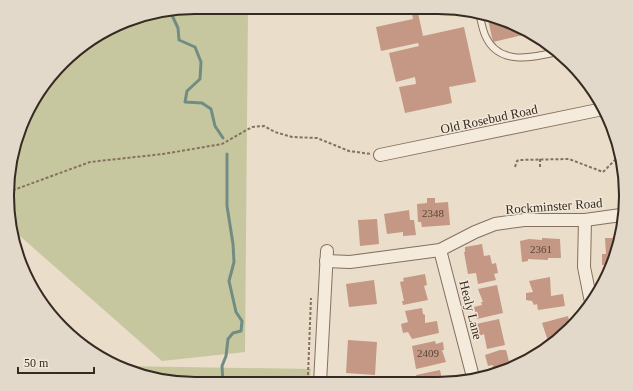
<svg xmlns="http://www.w3.org/2000/svg" width="633" height="391" font-family="'Times New Roman',serif">
<style>
.green{fill:#c7c79f}
.lines{fill:none;stroke-linecap:round;stroke-linejoin:round}
.stream{stroke:#718d83;stroke-width:3}
.building{fill:#c49884}
.lane-casing{stroke:#857060;stroke-width:8}
.street-casing{stroke:#857060;stroke-width:14}
.path{stroke:#857060;stroke-width:2;stroke-dasharray:3 2;stroke-linecap:butt}
.lane{stroke:#f5ebdc;stroke-width:6}
.street{stroke:#f5ebdc;stroke-width:12}
.labels{text-anchor:middle;dominant-baseline:central;stroke-width:3;stroke-linejoin:round;paint-order:stroke}
.number-label{font-size:11px;fill:#5a463a}
.street-label{font-size:13px;fill:#372a22;stroke:#f2e8d9}
.rim{fill:none;stroke:#372a22;stroke-width:2}
</style>
<rect width="100%" height="100%" fill="#eaddca"/>
<!-- green -->
<g class="green">
<polygon points="196,7 248,7 245,352 162,361 12,229 7,183 17,135 46,81 91,39 135,17"/>
<polygon points="120,366 311,369 309,383 171,382 124,370"/>
</g>
<g class="lines">
<!-- stream -->
<g class="stream">
<polyline points="170,11 178,28 179,40 195,47 201,62 200,79 187,91 185,102 202,103 211,109 215,126 223,138"/>
<polyline points="223,383 222,366 226,356 228,339 233,333 241,331 242,321 236,312 229,281 234,262 233,244 227,206 227,154"/>
</g>
</g>
<!-- building -->
<g class="building">
<polygon points="411,8 417,8 423,36 464,27 476,82 449,87 452,103 405,113 399,87 416,84 415,77 396,82 389,53 419,46 418,43 381,51 376,27 413,19"/>
<polygon points="487,15 510,21 526,31 527,34 493,42"/>
<polygon points="427,198 435,198 435,203 448,202 450,225 422,227 421,222 418,222 417,204 427,203"/>
<polygon points="409,210 410,220 414,220 416,235 403,236 403,232 387,234 384,214"/>
<polygon points="377,219 379,244 360,246 358,220"/>
<polygon points="542,238 560,239 561,258 548,258 548,260 528,259 528,261 522,262 520,241 529,239 542,240"/>
<polygon points="605,238 620,238 620,245 610,264 602,265 602,254 606,254"/>
<polygon points="482,244 484,256 490,255 492,264 496,263 498,273 494,274 496,280 478,284 476,273 468,274 464,252 465,252 465,247"/>
<polygon points="425,274 427,285 424,286 428,300 403,305 402,301 404,301 400,282 404,281 403,278"/>
<polygon points="550,277 551,296 563,294 565,306 538,310 537,304 534,305 532,301 526,300 526,293 533,292 529,281"/>
<polygon points="374,280 377,304 349,307 346,284"/>
<polygon points="497,285 503,313 477,319 474,307 482,305 481,302 483,302 478,289"/>
<polygon points="422,308 423,314 425,315 425,323 437,321 439,333 412,339 408,332 403,333 401,324 408,322 405,311"/>
<polygon points="568,316 570,325 549,344 542,323"/>
<polygon points="499,319 505,345 487,349 484,334 479,336 476,324"/>
<polygon points="348,340 377,342 375,375 346,373"/>
<polygon points="435,341 436,344 443,342 444,350 442,350 446,362 416,369 412,346"/>
<polygon points="500,350 506,350 510,365 492,371 493,365 488,366 485,355"/>
<polygon points="440,370 443,384 418,383 416,375"/>
<polygon points="339,381 365,382 365,383 339,383"/>
</g>
<g class="lines">
<!-- lane casing -->
<g class="lane-casing">
<path id="lane" d="M479,13C481,20 482,28 485,35C498,66 532,58 557,52"/>
</g>
<!-- street casing -->
<g class="street-casing">
<g id="street">
<polyline points="380,155 603,109"/>
<polyline points="585,220 584,267 591,302"/>
<polyline points="440,250 473,377"/>
<polyline points="326,261 350,262 440,250 475,232 495,224 524,220 585,220 621,215"/>
<polyline points="320,383 327,251"/>
</g>
</g>
<!-- path -->
<g class="path">
<polyline points="515,167 517,161 519,160 569,159 603,172 619,156"/>
<polyline points="540,167 540,159"/>
<polyline points="8,192 90,162 163,154 222,144 252,127 264,126 275,132 292,137 317,138 349,151 371,154"/>
<polyline points="308,375 311,298"/>
</g>
<!-- lane -->
<use href="#lane" class="lane"/>
<!-- street -->
<use href="#street" class="street"/>
</g>
<g class="labels">
<!-- number labels -->
<g class="number-label">
<text x="433" y="213">2348</text>
<text x="541" y="249">2361</text>
<text x="428" y="353">2409</text>
</g>
<!-- street labels -->
<g class="street-label">
<text transform="translate(489 119) rotate(-12)">Old Rosebud Road</text>
<text transform="translate(554 206) rotate(-4)">Rockminster Road</text>
<text transform="translate(471 310) rotate(76)">Healy Lane</text>
</g>
</g>
<!-- crop -->
<path d="M0 0H633V391H0ZM195 14H438A181 181 0 0 1 619 195V196A181 181 0 0 1 438 377H195A181 181 0 0 1 14 196V195A181 181 0 0 1 195 14Z" fill="#e3d9ca" fill-rule="evenodd"/>
<path class="rim" d="M195 14H438A181 181 0 0 1 619 195V196A181 181 0 0 1 438 377H195A181 181 0 0 1 14 196V195A181 181 0 0 1 195 14Z"/>
<!-- scale -->
<path d="M18 367v6h76v-6" fill="none" stroke="#372a22" stroke-width="2"/>
<text x="24" y="367" font-size="12" fill="#372a22" stroke="#f2e8d9" stroke-width="3" paint-order="stroke">50 m</text>
</svg>
